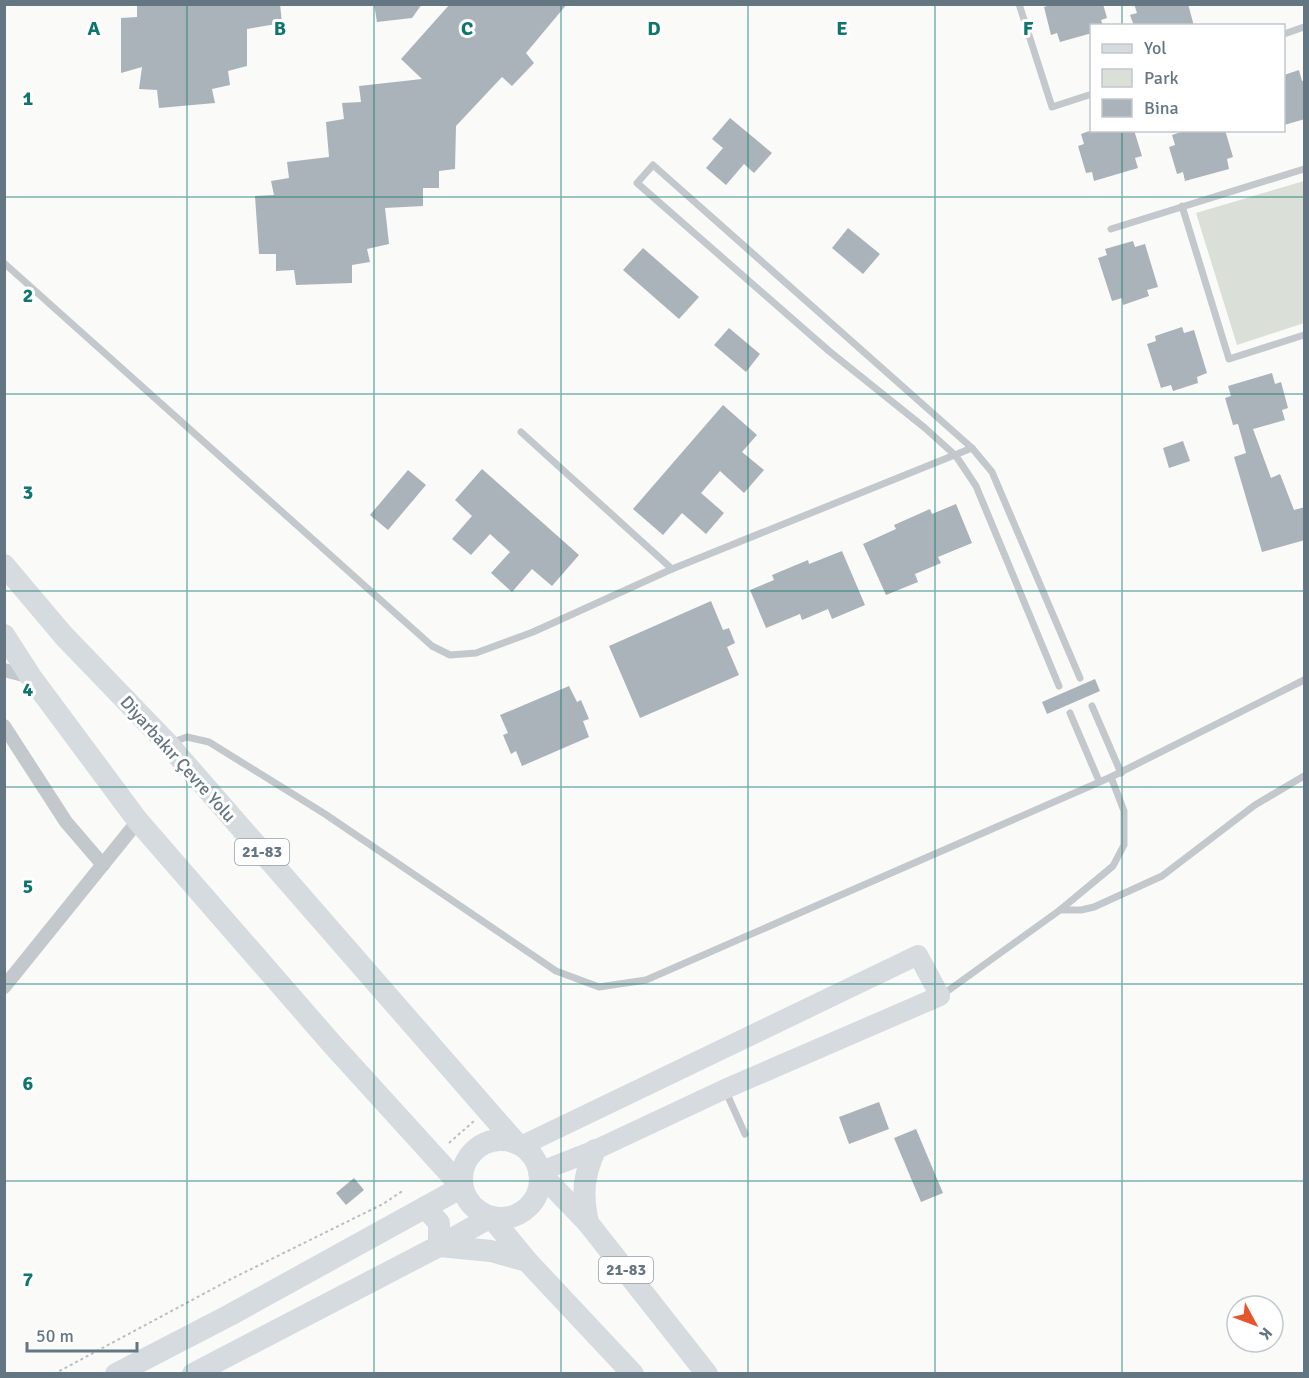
<svg xmlns="http://www.w3.org/2000/svg" width="1309" height="1378" font-family="Signika,sans-serif">
<style>
.green{fill:#dadfd7}
.building{fill:#aab3b9}
.lines{fill:none;stroke-linecap:round;stroke-linejoin:round}
.path{stroke:#bbbfc2;stroke-width:2;stroke-dasharray:3 3;stroke-linecap:butt}
.service{stroke:#c3c8cc;stroke-width:7}
.minor{stroke:#c3c8cc;stroke-width:14}
.secondary{stroke:#d6dbdf;stroke-width:20}
.primary{stroke:#d6dbdf;stroke-width:22}
.trunk{stroke:#d6dbdf;stroke-width:22}
.grid{fill:none;stroke:#0f766e;stroke-width:1.5;stroke-opacity:0.55}
.labels{text-anchor:middle;dominant-baseline:central;stroke-width:6;stroke-linejoin:round;paint-order:stroke}
.shield{fill:#fff;stroke:#939fa8;stroke-width:1.5}
.shield-label{font-size:16px;font-weight:bold;fill:#657683}
.street-label{font-size:18px;fill:#657683;stroke:#fff}
.grid-label{font-size:20px;text-anchor:middle;font-weight:bold;fill:#0f766e;stroke:#fff;stroke-width:6;stroke-linejoin:round;paint-order:stroke}
</style>
<rect width="100%" height="100%" fill="#fafaf8"/>
<!-- green -->
<polygon class="green" points="1304,181 1304,323 1237,345 1196,213"/>
<!-- building -->
<g class="building">
<polygon points="137,4 280,4 282,23 247,29 247,66 228,71 230,85 212,89 215,103 159,108 157,90 139,89 142,67 121,73 121,18 137,17"/>
<polygon points="374,4 422,4 412,18 377,22"/>
<polygon points="450,4 567,4 526,53 534,63 512,86 502,77 456,126 455,169 439,171 439,188 423,188 423,206 385,208 389,244 367,249 370,262 352,265 352,283 296,285 294,270 276,271 276,254 259,254 255,196 274,195 271,181 289,178 287,162 329,157 326,122 344,119 342,103 361,102 359,86 422,79 401,59"/>
<polygon points="1054,4 1103,4 1107,18 1101,20 1103,26 1092,26 1092,33 1060,42 1057,33 1051,35 1044,7"/>
<polygon points="1134,4 1188,4 1194,26 1134,26 1130,15 1137,13"/>
<polygon points="1299,70 1302,81 1305,80 1305,119 1284,125 1284,75"/>
<polygon points="730,118 772,153 754,173 744,164 726,185 706,168 723,148 712,139"/>
<polygon points="1092,130 1134,130 1142,156 1135,158 1138,168 1094,181 1092,172 1086,173 1078,146 1084,144 1081,134"/>
<polygon points="1187,130 1225,130 1233,157 1227,159 1229,169 1185,181 1183,172 1177,174 1169,147 1175,145 1172,135"/>
<polygon points="848,228 880,254 863,274 832,248"/>
<polygon points="1133,241 1135,247 1145,244 1158,287 1147,290 1149,296 1123,305 1122,298 1112,301 1098,258 1107,255 1105,249"/>
<polygon points="643,248 699,297 679,319 623,270"/>
<polygon points="1182,327 1184,333 1194,330 1207,373 1197,377 1198,383 1173,391 1171,385 1161,388 1147,344 1156,341 1155,336"/>
<polygon points="729,328 760,354 746,372 714,345"/>
<polygon points="1272,373 1275,384 1281,382 1288,408 1282,410 1285,420 1253,429 1271,478 1280,474 1294,510 1305,507 1305,540 1262,552 1234,457 1246,453 1238,424 1233,425 1225,398 1231,396 1228,386"/>
<polygon points="723,405 757,435 742,452 764,470 744,493 720,471 701,493 724,513 706,534 682,513 663,535 633,509"/>
<polygon points="1183,441 1190,461 1169,468 1163,448"/>
<polygon points="482,469 579,555 552,586 532,569 512,592 491,573 510,552 490,534 471,555 452,539 472,516 455,500"/>
<polygon points="408,470 426,485 388,530 370,515"/>
<polygon points="956,504 972,543 938,557 941,563 915,574 918,582 886,595 863,544 896,529 894,525 930,509 932,514"/>
<polygon points="842,551 865,605 832,619 828,609 802,620 800,614 766,628 750,590 774,580 772,575 808,560 809,564"/>
<polygon points="711,601 723,630 729,628 735,643 727,647 739,675 640,718 609,646"/>
<polygon points="1095,679 1100,691 1047,714 1042,702"/>
<polygon points="569,686 577,702 581,700 589,719 583,721 589,737 522,766 516,751 511,754 503,735 508,733 500,715"/>
<polygon points="879,1102 889,1129 849,1144 839,1117"/>
<polygon points="916,1129 943,1193 921,1202 894,1138"/>
<polygon points="354,1178 364,1190 346,1205 336,1193"/>
</g>
<g class="lines">
<!-- path -->
<g class="path">
<polyline points="449,1143 474,1121"/>
<polyline points="54,1374 233,1278 383,1204 404,1190"/>
</g>
<!-- service -->
<g class="service">
<polyline points="1019,4 1052,107 1092,94"/>
<polyline points="1284,34 1304,27"/>
<polyline points="1182,206 1229,359 1304,335"/>
<polyline points="1111,229 1304,169"/>
<polyline points="4,263 432,646 450,655 476,653 533,632 672,569 972,448"/>
<polyline points="521,432 672,569"/>
<polyline points="1059,686 976,486 956,456 925,428 829,351 637,183 653,165 972,448 992,472 1080,678"/>
<polyline points="1092,706 1121,773"/>
<polyline points="1070,713 1099,781"/>
<polyline points="173,742 187,737 209,742 325,814 556,971 599,987 646,980 1111,777 1304,680"/>
<polyline points="1060,910 1081,910 1094,907 1162,876 1255,805 1304,776"/>
<polyline points="942,995 1060,910 1113,866 1124,845 1124,811 1111,777"/>
<polyline points="726,1092 745,1134"/>
</g>
<!-- minor -->
<g class="minor">
<polyline points="4,670 31,677"/>
<polyline points="4,726 66,822 103,865"/>
<polyline points="4,987 138,821"/>
</g>
<!-- secondary -->
<polyline class="secondary" points="521,1146 918,955 940,996 725,1089 595,1150 539,1172"/>
<!-- primary -->
<g class="primary">
<polyline points="425,1207 439,1223 439,1246 491,1251 527,1261"/>
<polyline points="116,1374 230,1315 462,1187"/>
<polyline points="193,1374 439,1246 491,1217"/>
</g>
<!-- trunk -->
<g class="trunk">
<polyline points="4,565 64,636 168,744 516,1143"/>
<polyline points="4,635 31,677 138,821 332,1044 462,1187"/>
<circle cx="501" cy="1179" r="39"/>
<polyline points="539,1172 588,1223 707,1374"/>
<polyline points="491,1217 527,1261 633,1374"/>
<path d="M588,1223C582,1194 583,1177 595,1150"/>
</g>
</g>
<!-- grid -->
<path class="grid" d="M187,4V1374M374,4V1374M561,4V1374M748,4V1374M935,4V1374M1122,4V26M1122,130V1374M4,197H1304M4,394H1304M4,591H1304M4,787H1304M4,984H1304M4,1181H1304"/>
<g class="labels">
<!-- shield labels -->
<g class="shield">
<rect x="235" y="839" width="54" height="26" rx="4.5"/>
<rect x="599" y="1257" width="54" height="26" rx="4.5"/>
</g>
<g class="shield-label">
<text x="262" y="852">21-83</text>
<text x="626" y="1270">21-83</text>
</g>
<!-- street labels -->
<g class="street-label">
<text transform="translate(178 759) rotate(48)">Diyarbakır Çevre Yolu</text>
</g>
</g>
<g class="grid-label">
<text x="94" y="35">A</text>
<text x="280" y="35">B</text>
<text x="467" y="35">C</text>
<text x="654" y="35">D</text>
<text x="842" y="35">E</text>
<text x="1028" y="35">F</text>
<text x="28" y="105">1</text>
<text x="28" y="302">2</text>
<text x="28" y="499">3</text>
<text x="28" y="696">4</text>
<text x="28" y="893">5</text>
<text x="28" y="1090">6</text>
<text x="28" y="1286">7</text>
</g>
<!-- border -->
<rect width="1309" height="1378" fill="none" stroke="#657683" stroke-width="12"/>
<!-- legend -->
<rect x="1090" y="24" width="195" height="108" fill="#ffffff" stroke="#c1c8cd" stroke-width="1.5"/>
<rect x="1102" y="44" width="30" height="9" fill="#d6dbdf" stroke="#c1c8cd" stroke-width="1.5"/>
<text x="1144" y="54" font-size="18" fill="#657683">Yol</text>
<rect x="1102" y="69" width="30" height="18" fill="#dadfd7" stroke="#c1c8cd" stroke-width="1.5"/>
<text x="1144" y="84" font-size="18" fill="#657683">Park</text>
<rect x="1102" y="99" width="30" height="18" fill="#aab3b9" stroke="#c1c8cd" stroke-width="1.5"/>
<text x="1144" y="114" font-size="18" fill="#657683">Bina</text>
<!-- north arrow -->
<g transform="translate(1255 1324) rotate(131)"><circle r="28" fill="#ffffff" stroke="#c1c8cd" stroke-width="1.5"/>
<path d="M0-4.5L10 22L0 15L-10 22Z" fill="#e4572e"/>
<text y="-9" font-size="16" font-weight="bold" text-anchor="middle" fill="#657683">K</text>
</g>
<!-- scale -->
<path d="M27 1342v9h110v-9" fill="none" stroke="#657683" stroke-width="3"/>
<text x="36" y="1342" font-size="18" fill="#657683" stroke="#ffffff" stroke-width="4.5" paint-order="stroke">50 m</text>
</svg>
